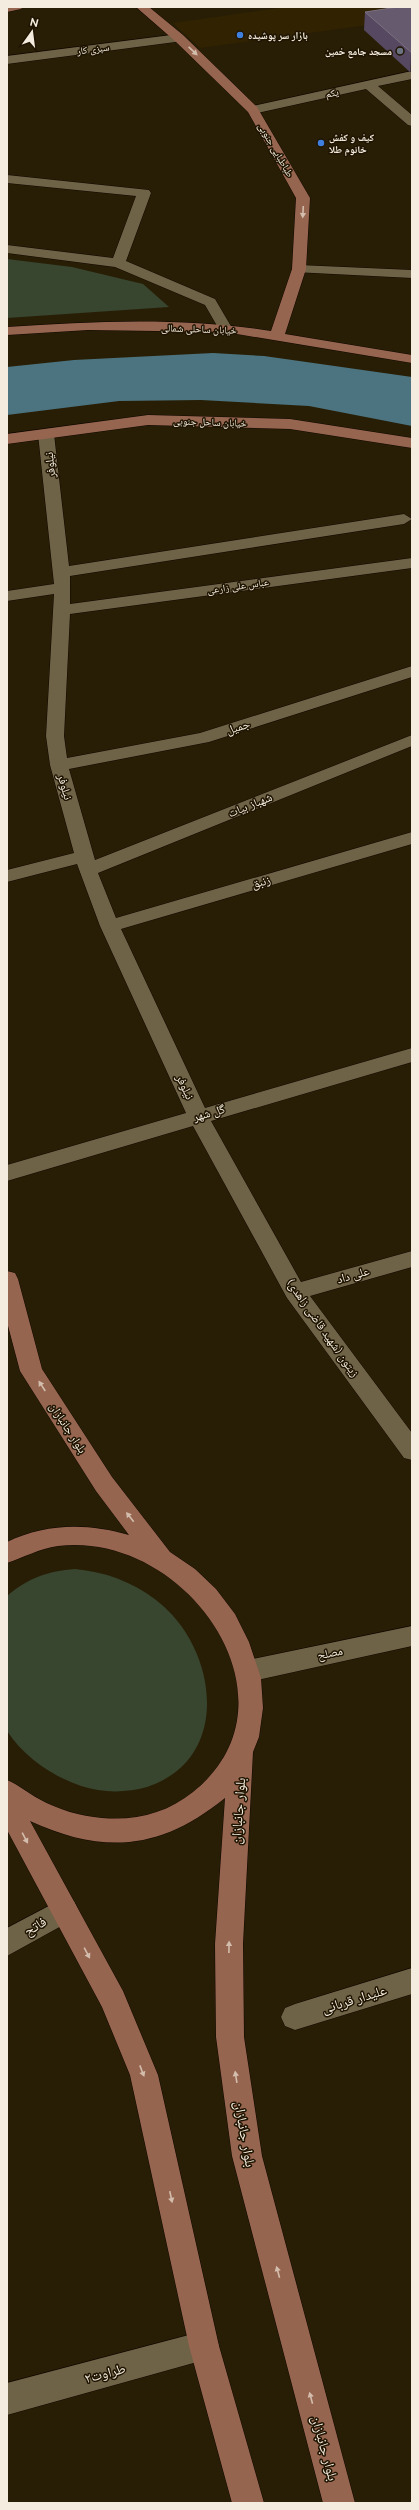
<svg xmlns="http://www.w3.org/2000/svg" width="419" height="2510" font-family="Raleway,'Noto Naskh Arabic',sans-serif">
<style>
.built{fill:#312302}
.green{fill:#38452f}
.water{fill:#4c7480}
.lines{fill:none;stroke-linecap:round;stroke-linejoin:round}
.street-casing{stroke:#110700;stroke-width:1}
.secondary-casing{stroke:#110700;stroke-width:1}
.street{fill:#6e6247;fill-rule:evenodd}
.secondary{fill:#966550;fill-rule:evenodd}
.wall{fill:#554860}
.shaded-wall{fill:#3c3036}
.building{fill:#665a6e;stroke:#7c7180}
.oneway{fill:#d3bdac}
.shop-dot{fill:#3f7fe0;stroke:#1f1400;stroke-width:1.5}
.worship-dot{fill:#6b7280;stroke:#1f1400;stroke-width:1.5}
.labels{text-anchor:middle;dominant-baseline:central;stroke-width:3;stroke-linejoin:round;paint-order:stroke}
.far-poi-label{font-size:10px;font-weight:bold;fill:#f4ecde;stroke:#1f1400;text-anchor:start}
.far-street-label{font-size:10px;fill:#f4ecde;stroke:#1f1400}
.street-label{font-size:12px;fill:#f4ecde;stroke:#1f1400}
.near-street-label{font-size:14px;fill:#f4ecde;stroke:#1f1400}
</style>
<rect width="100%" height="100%" fill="#281e05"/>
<!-- built -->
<polygon class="built" points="286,7 412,7 412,19 200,48 173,23"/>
<!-- green -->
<g class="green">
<polygon points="7,259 72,267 143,284 169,307 7,318"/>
<path d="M75,1569C105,1572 131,1581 156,1600C217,1646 234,1758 147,1787C126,1793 102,1793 81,1786C52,1776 24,1757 7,1731V1596C28,1578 48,1571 75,1569Z"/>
</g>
<!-- water -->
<polygon class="water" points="213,353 264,356 412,377 412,426 309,406 201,400 119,401 7,415 7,367 74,360"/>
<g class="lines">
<!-- street casing -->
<g class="street-casing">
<g id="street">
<polygon points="179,34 185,38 183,41 7,64 7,56"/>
<polygon points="412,71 412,79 378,86 412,115 412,126 408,125 366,89 253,114 247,110 253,106"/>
<polygon points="7,175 149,190 151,193 126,261 215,299 232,328 230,331 220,331 205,305 115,267 7,253 7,245 113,258 136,196 7,183"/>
<polygon points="299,265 412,270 412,278 294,272 292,269 294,266"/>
<polygon points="46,429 54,434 69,566 404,514 412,519 404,524 70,576 70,604 412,558 412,568 70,614 64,736 67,758 200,733 412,666 412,677 209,742 69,769 95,860 412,735 412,746 98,873 116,918 412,832 412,844 121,929 205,1108 412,1048 412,1062 211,1121 301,1282 412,1251 412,1267 310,1296 412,1433 412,1460 404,1458 287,1298 193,1126 7,1181 7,1165 186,1113 100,926 77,864 7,882 7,870 74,853 50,765 46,736 54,594 7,601 7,591 54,584 38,434"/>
<polygon points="412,1626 412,1646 248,1682 239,1679 235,1671 239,1663 248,1660"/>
<polygon points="64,1898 74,1901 78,1910 74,1919 7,1956 7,1928"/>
<polygon points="412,1968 412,1994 295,2030 285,2026 281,2017 285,2008 295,2004"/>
<polygon points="204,2331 215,2335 219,2346 215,2357 7,2415 7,2383"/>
</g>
</g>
<!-- secondary casing -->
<g class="secondary-casing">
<g id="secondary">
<polygon points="7,7 23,7 21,9 7,12"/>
<path d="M136,7H149L183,35L257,107L310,198L306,269L285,334L412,355V363L225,332L88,330L7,335V327C95,321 184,317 271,331L292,269L296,198L248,112L175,41Z"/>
<polygon points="148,415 290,419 412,438 412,448 290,429 148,425 7,444 7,434"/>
<path d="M7,1271L15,1273L18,1279L42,1369L112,1477L170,1552L195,1569L216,1589L235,1614L249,1642L261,1678L263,1708L259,1737L253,1752L243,1944L244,2037L262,2156L355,2503H323L232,2156L216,2037L215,1944L225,1798C161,1850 104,1855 30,1821L123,1991L158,2075L219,2346L264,2503H232L189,2346L130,2075L102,2007L7,1830V1780C19,1785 28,1793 39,1799C59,1810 80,1816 102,1818C136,1821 167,1813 193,1792C307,1701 186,1530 58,1546C39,1549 24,1557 7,1563V1542C46,1523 88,1523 129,1535L96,1491L20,1371L7,1322Z"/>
</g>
</g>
<!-- street -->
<use href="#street" class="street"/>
<!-- secondary -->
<use href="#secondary" class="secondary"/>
</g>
<!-- wall -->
<polygon class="wall" points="412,7 412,72 410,72 364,30 365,12"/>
<!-- shaded-wall -->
<polygon class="shaded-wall" points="411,53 412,53 412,72 410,72"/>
<!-- building -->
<polygon class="building" points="398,7 412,7 412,53 365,12"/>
<!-- one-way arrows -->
<defs><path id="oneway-solid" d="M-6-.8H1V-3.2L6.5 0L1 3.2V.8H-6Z"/></defs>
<g class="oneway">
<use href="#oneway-solid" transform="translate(193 51) rotate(43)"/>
<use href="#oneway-solid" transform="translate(303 212) rotate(93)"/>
<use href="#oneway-solid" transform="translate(42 1386) rotate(-123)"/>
<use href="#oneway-solid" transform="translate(130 1517) rotate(-128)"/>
<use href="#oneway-solid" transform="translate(25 1838) rotate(62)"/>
<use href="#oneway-solid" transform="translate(229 1947) rotate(-89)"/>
<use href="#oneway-solid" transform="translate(87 1953) rotate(62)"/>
<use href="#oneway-solid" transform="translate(142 2071) rotate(69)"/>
<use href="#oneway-solid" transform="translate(236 2077) rotate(-99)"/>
<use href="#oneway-solid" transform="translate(171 2197) rotate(78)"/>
<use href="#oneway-solid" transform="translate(278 2272) rotate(-105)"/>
<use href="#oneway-solid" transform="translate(311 2398) rotate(-105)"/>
</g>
<!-- markers -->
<g class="shop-dot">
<circle cx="240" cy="35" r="4"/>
<circle cx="321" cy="143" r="4"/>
</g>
<circle class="worship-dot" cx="400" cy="51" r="4"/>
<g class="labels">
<!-- far-poi labels -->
<g class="far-poi-label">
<text x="248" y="35">بازار سر پوشیده</text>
<text x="392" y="51" text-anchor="end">مسجد جامع خمین</text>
<text x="329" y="137">کیف و کفش<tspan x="329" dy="12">خانوم طلا</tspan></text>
</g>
<!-- far-street labels -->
<g class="far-street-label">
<text transform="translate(93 49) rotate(-7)">سبزی کار</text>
<text transform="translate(332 93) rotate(-12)">یکم</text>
<text transform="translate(276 150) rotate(60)">طباطبایی جنوبی</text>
<text transform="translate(199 329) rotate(2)">خیابان ساحلی شمالی</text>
<text transform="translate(210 422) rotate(2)">خیابان ساحل جنوبی</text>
<text transform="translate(238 586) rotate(-8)">عباس علی زارعی</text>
</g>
<!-- street labels -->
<g class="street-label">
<text transform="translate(50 465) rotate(-96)">نیلوفر</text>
<text transform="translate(238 727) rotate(-18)">جمیل</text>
<text transform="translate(65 787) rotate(74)">نیلوفر</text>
<text transform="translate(250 805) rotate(-22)">شهباز بیات</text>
<text transform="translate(261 882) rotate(-16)">زنبق</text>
<text transform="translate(185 1087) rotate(65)">نیلوفر</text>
<text transform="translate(209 1113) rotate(-16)">گل شهر</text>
<text transform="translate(353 1275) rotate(-16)">علی داد</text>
<text transform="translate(323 1328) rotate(55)">زیتون (شهید قاضی زاهدی)</text>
<text transform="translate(68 1428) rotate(57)">بلوار جانبازان</text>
<text transform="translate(330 1653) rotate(-12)">مصلح</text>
</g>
<!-- near-street labels -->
<g class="near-street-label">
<text transform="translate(238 1811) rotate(-86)">بلوار جانبازان</text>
<text transform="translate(35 1926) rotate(-31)">فاتح</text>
<text transform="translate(354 1999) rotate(-17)">علیدار قربانی</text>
<text transform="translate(245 2134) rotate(80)">بلوار جانبازان</text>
<text transform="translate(105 2373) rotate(-15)">طراوت۲</text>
<text transform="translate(325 2448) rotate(75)">بلوار جانبازان</text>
</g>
</g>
<!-- border -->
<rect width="419" height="2510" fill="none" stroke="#f4ecde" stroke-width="16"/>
<!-- north arrow -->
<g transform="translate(32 32) rotate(14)" stroke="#1f1400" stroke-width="3" paint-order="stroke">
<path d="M0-3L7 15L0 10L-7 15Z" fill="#f4ecde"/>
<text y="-6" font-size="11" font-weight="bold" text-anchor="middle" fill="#f4ecde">N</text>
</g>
</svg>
